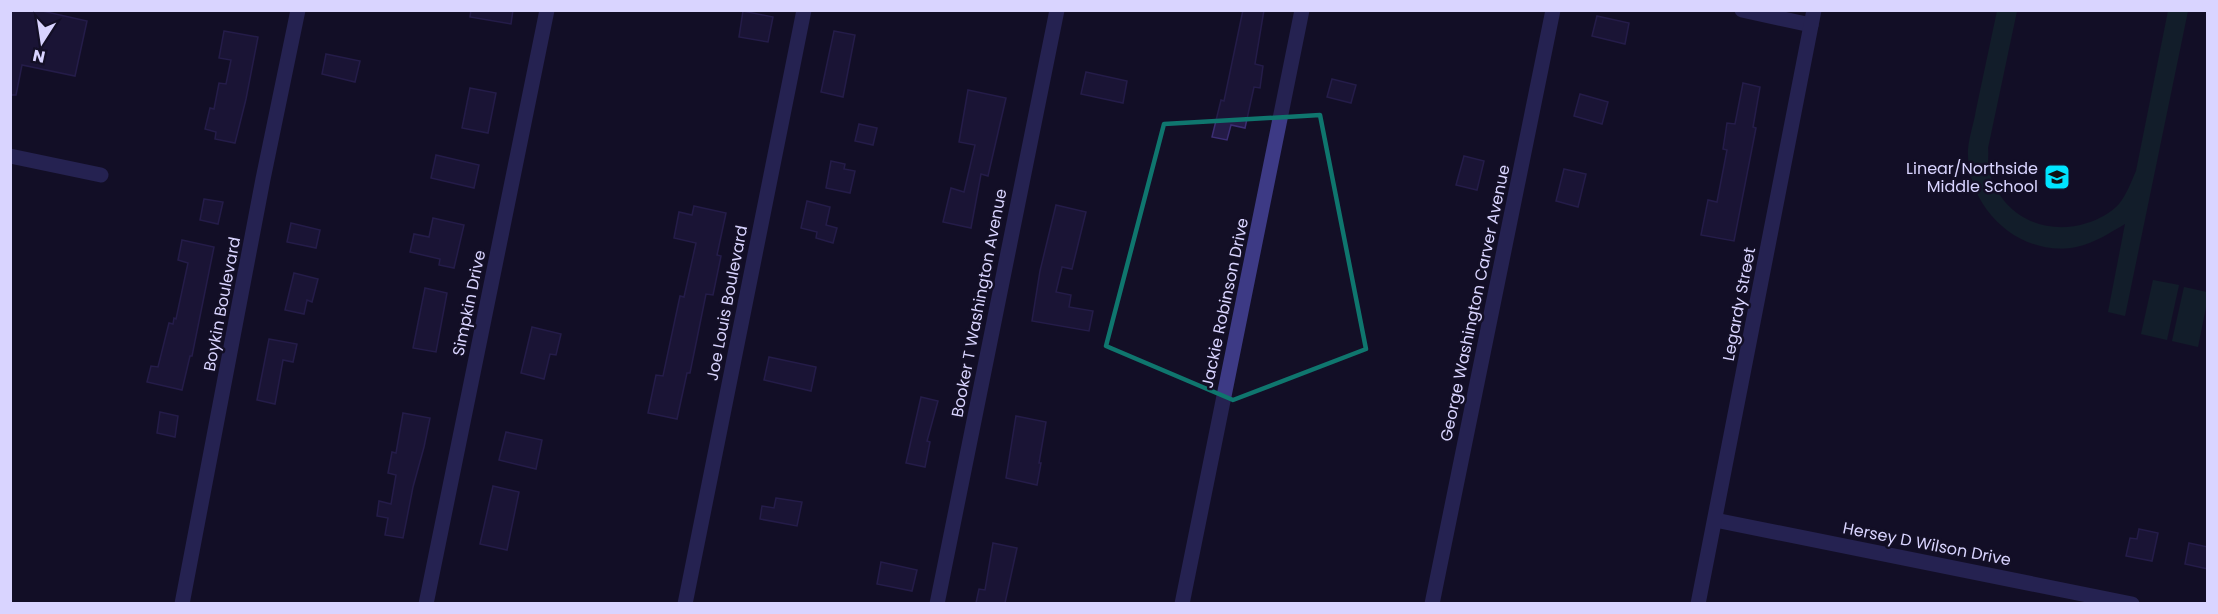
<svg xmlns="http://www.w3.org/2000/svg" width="2218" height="614" font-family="Poppins,sans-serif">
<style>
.garden{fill:#12302f}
.building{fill:#241b47;stroke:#3b2d73;stroke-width:1.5}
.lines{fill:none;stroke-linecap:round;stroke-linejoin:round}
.minor{stroke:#3d3a85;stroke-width:15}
.marked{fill:none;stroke:#0f766e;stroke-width:4.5;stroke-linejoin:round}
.labels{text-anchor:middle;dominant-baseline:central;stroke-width:5;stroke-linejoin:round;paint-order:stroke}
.poi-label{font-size:16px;fill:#d9d4ff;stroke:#130f26;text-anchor:end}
.street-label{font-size:16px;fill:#d9d4ff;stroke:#130f26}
</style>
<rect width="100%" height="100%" fill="#130f26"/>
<!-- garden -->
<g class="garden">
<path d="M1997,11H2017L1988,148C1989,156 1987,164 1989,171C2001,216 2045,237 2087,223C2098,220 2112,212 2119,204C2127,194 2131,182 2136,171L2168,11H2188L2125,316L2108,312L2125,224C2109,233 2095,243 2076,247C2019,258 1966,207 1968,150C1969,137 1974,123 1976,110C1983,77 1990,44 1997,11Z"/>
<polygon points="2153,280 2179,285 2167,340 2141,334"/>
<polygon points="2184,287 2207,292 2207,302 2198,347 2172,341"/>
</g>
<!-- building -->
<g class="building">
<polygon points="10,10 38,10 87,21 75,76 22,65 16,95 10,95"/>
<polygon points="471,10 513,10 511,24 470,17"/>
<polygon points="1243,10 1264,10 1255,64 1263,66 1260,88 1254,87 1245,128 1231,125 1227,140 1212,137 1221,100 1224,101"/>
<polygon points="743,11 773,17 768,42 739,37"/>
<polygon points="1597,16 1629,23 1625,44 1592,36"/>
<polygon points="224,31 258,37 246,99 235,143 215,139 216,132 205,129 210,108 214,109 219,83 226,84 231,60 219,58"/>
<polygon points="834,31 855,35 843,97 821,92"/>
<polygon points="326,54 360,61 355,82 322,74"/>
<polygon points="1086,72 1127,81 1123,103 1081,94"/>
<polygon points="1332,79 1356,85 1351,103 1327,97"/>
<polygon points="1743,83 1760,87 1753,127 1756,128 1734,241 1701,235 1708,200 1717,202 1727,150 1723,149 1727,123 1735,124"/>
<polygon points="470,88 496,93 488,133 462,128"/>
<polygon points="968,90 1006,98 988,176 981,174 971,228 943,222 951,188 964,192 975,145 959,142"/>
<polygon points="1580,94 1608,102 1602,124 1574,116"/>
<polygon points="859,124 877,128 873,145 855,141"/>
<polygon points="436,155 479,165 474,188 431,178"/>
<polygon points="1464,156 1484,161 1477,190 1456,185"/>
<polygon points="831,161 845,164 844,169 855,171 850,193 826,188"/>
<polygon points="1564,169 1586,174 1578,207 1556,201"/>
<polygon points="204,199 223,202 218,224 200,220"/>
<polygon points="807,201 830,207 826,225 837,228 833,243 816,238 817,232 801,228"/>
<polygon points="1056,205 1086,212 1072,269 1062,267 1056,292 1071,295 1069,307 1093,311 1089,331 1032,321 1040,271"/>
<polygon points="694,206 726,213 717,255 721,256 713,295 706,294 690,373 687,373 677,419 648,413 656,375 663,376 680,296 684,297 696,243 674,238 679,212 692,215"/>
<polygon points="433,218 464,225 454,268 439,265 440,259 410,252 414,234 429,237"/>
<polygon points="291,223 320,230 316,248 287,242"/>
<polygon points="182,240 214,247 192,356 190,356 182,390 147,382 151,366 158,367 169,323 173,324 174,318 176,319 188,263 178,260"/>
<polygon points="294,273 318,279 312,302 307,300 304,314 285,310"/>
<polygon points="425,288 447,293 436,352 413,348"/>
<polygon points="532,327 561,334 556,355 550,354 544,379 521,373"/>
<polygon points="269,339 297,344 293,362 283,360 275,404 257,400"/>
<polygon points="769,357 816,367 811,391 764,380"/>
<polygon points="921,397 938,401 927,441 930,442 925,467 906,463"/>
<polygon points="160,412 178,416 175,437 157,433"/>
<polygon points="403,413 430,418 424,447 413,487 403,538 385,535 388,518 377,516 379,501 391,504 396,475 388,473 392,452 396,453"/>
<polygon points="1016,416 1046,422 1039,463 1041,463 1037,485 1006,478"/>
<polygon points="506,432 542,440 536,469 499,460"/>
<polygon points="493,486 519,492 507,550 480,544"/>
<polygon points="776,498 802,502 797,526 760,519 762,506 774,508"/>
<polygon points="2139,529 2158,533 2152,561 2126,556 2130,538 2137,539"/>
<polygon points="993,543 1017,548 1005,603 976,603 979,589 985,590"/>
<polygon points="2189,543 2208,547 2208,569 2185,564"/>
<polygon points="881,562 917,570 912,591 877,584"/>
</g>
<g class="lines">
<!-- minor -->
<g class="minor">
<polyline points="1742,10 1811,25"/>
<polyline points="10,156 101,175"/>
<polyline points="1715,520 2132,604"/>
<polyline points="182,604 263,179 298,10"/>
<polyline points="426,604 547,10"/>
<polyline points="685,604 804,10"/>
<polyline points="937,604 1057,10"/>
<polyline points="1182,604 1302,10"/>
<polyline points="1432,604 1553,10"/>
<polyline points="1698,604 1814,10"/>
</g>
</g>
<!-- marked area -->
<path d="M0 0H2218V614H0ZM1320,115L1366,349L1233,400L1106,346L1164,124Z" fill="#130f26" fill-opacity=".55" fill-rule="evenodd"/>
<path class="marked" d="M1320,115L1366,349L1233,400L1106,346L1164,124Z"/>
<!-- icons -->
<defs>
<g id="school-square" transform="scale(1.35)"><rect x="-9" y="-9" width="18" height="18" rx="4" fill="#00e5ff" stroke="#130f26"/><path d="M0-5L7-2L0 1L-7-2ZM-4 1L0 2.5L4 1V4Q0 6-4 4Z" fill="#111"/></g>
</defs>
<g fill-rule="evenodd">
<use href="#school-square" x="2057" y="177"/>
</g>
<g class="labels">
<!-- poi labels -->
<g class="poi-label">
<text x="2038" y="168">Linear/Northside<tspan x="2038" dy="18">Middle School</tspan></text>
</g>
<!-- street labels -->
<g class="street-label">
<text transform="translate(469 303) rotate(-78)">Simpkin Drive</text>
<text transform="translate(727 303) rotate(-79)">Joe Louis Boulevard</text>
<text transform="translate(979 303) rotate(-79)">Booker T Washington Avenue</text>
<text transform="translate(1225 303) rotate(-78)">Jackie Robinson Drive</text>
<text transform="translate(1475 303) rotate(-78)">George Washington Carver Avenue</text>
<text transform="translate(222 304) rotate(-79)">Boykin Boulevard</text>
<text transform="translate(1739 304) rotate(-79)">Legardy Street</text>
<text transform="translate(1927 544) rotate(11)">Hersey D Wilson Drive</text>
</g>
</g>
<!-- border -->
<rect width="2218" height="614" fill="none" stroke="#d9d4ff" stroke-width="24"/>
<!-- north arrow -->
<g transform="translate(42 42) rotate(192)" stroke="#130f26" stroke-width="4.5" paint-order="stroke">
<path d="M0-4.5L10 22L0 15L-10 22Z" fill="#d9d4ff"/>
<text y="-9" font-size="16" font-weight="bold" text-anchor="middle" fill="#d9d4ff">N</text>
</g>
</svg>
